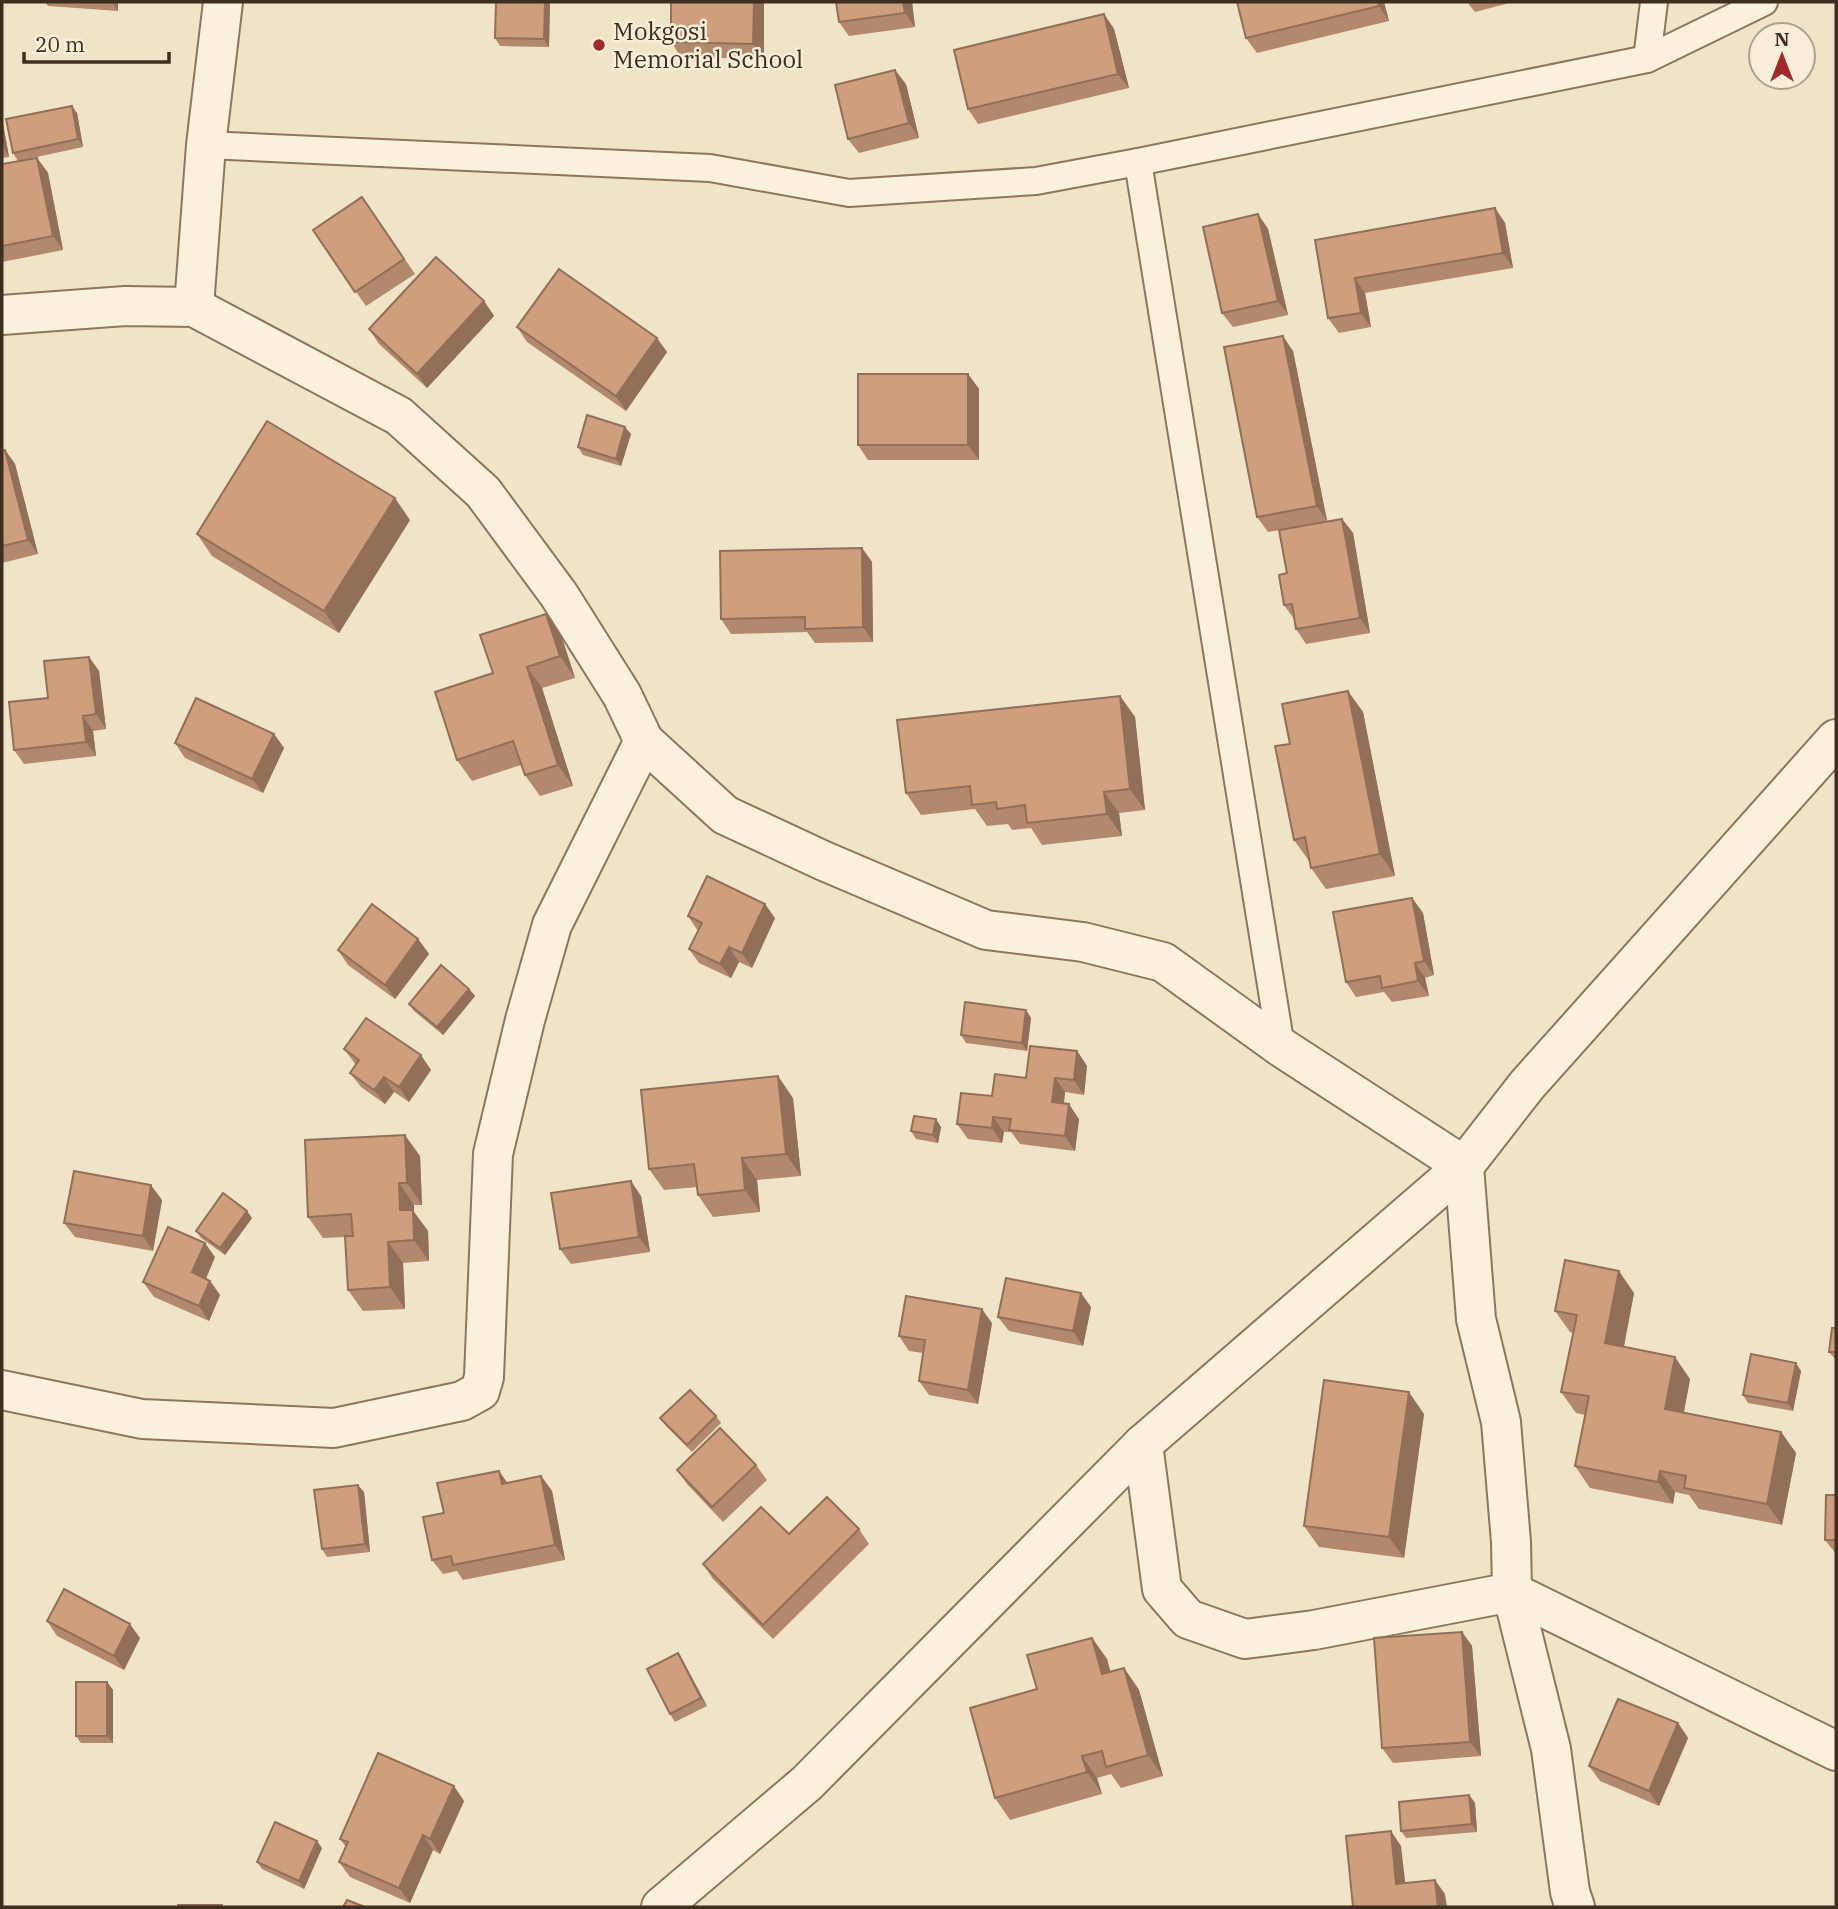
<svg xmlns="http://www.w3.org/2000/svg" width="1838" height="1909" font-family="'IBM Plex Serif',serif">
<style>
.lines{fill:none;stroke-linecap:round;stroke-linejoin:round}
.service-casing{stroke:#8d765c;stroke-width:30}
.minor-casing{stroke:#8d765c;stroke-width:42}
.service{stroke:#faf1dc;stroke-width:26}
.minor{stroke:#faf1dc;stroke-width:38}
.wall{fill:#b2896c}
.shaded-wall{fill:#916f58}
.building{fill:#cf9f7d;stroke:#916f58;stroke-width:2}
.poi-dot{fill:#9e2a2b;stroke:#f7eed8;stroke-width:2.5}
.labels{text-anchor:middle;dominant-baseline:central;stroke-width:5;stroke-linejoin:round;paint-order:stroke}
.poi-label{font-size:24px;fill:#3d2e20;stroke:#f7eed8;text-anchor:start}
</style>
<rect width="100%" height="100%" fill="#f0e4c8"/>
<g class="lines">
<!-- service casing -->
<g class="service-casing">
<g id="service">
<polyline points="1647,59 1654,2"/>
<polyline points="206,145 710,168 849,193 1036,181 1138,162 1647,59 1764,2"/>
<polyline points="1138,162 1281,1047"/>
</g>
</g>
<!-- minor casing -->
<g class="minor-casing">
<g id="minor">
<polyline points="194,307 206,145 223,2"/>
<polyline points="2,315 125,306 194,307 399,416 483,492 559,595 622,695 644,741 725,815 824,861 986,930 1083,942 1163,962 1281,1047 1464,1166 1476,1319 1501,1422 1511,1542 1512,1592 1551,1749 1570,1892 1575,1907"/>
<polyline points="2,1390 142,1419 334,1428 462,1401 480,1391 484,1377 493,1154 525,1020 552,925 644,741"/>
<polyline points="1143,1444 1162,1589 1188,1619 1245,1639 1314,1630 1512,1592 1836,1751"/>
<polyline points="661,1907 807,1783 1143,1444 1464,1166 1527,1085 1836,739"/>
</g>
</g>
<!-- service -->
<use href="#service" class="service"/>
<!-- minor -->
<use href="#minor" class="minor"/>
</g>
<!-- wall -->
<g class="wall">
<polygon points="45,2 118,2 118,11 48,6"/>
<polygon points="550,2 549,47 500,46 495,38"/>
<polygon points="764,2 764,59 681,57 671,42"/>
<polygon points="836,2 912,2 915,27 849,36 839,22"/>
<polygon points="1384,2 1389,21 1257,53 1246,38"/>
<polygon points="1467,2 1513,2 1475,12"/>
<polygon points="1104,14 1114,29 1129,88 978,124 968,109"/>
<polygon points="906,84 919,138 859,153 848,139"/>
<polygon points="77,113 83,147 18,161 13,153"/>
<polygon points="2,118 9,157 2,158"/>
<polygon points="37,158 48,173 63,250 2,262 2,164"/>
<polygon points="362,197 415,274 366,306 313,230"/>
<polygon points="1495,208 1505,223 1513,268 1365,293 1371,327 1339,333 1328,318 1315,240"/>
<polygon points="1258,214 1268,229 1288,315 1233,327 1222,313"/>
<polygon points="484,301 494,316 427,388 379,344 369,329"/>
<polygon points="517,327 667,352 626,411 527,342"/>
<polygon points="1293,351 1327,521 1268,532 1257,517"/>
<polygon points="968,374 979,389 979,460 868,460 858,445"/>
<polygon points="631,434 621,466 583,455 578,447"/>
<polygon points="5,450 15,464 38,554 2,563 2,451"/>
<polygon points="1342,519 1353,533 1370,633 1306,644 1296,629 1294,619 1284,605 1287,573"/>
<polygon points="410,520 339,633 212,556 197,534"/>
<polygon points="862,548 872,562 873,642 815,643 807,632 731,634 721,619"/>
<polygon points="561,635 575,678 542,688 573,786 540,796 525,775 521,765 472,781 457,760 493,673"/>
<polygon points="89,657 99,671 106,729 93,731 96,756 24,764 14,750"/>
<polygon points="1120,696 1135,717 1145,810 1119,813 1122,836 1042,845 1031,828 1012,830 1008,824 987,826 975,809 921,815 906,793"/>
<polygon points="1363,712 1395,876 1326,889 1311,868 1309,861 1294,840 1290,744"/>
<polygon points="274,734 284,748 263,793 185,758 175,743"/>
<polygon points="1412,898 1423,913 1434,975 1425,978 1429,996 1392,1002 1384,992 1356,997 1346,982"/>
<polygon points="688,916 775,918 752,968 739,962 731,978 699,963 689,949 698,931"/>
<polygon points="418,939 429,954 395,999 348,965 338,950"/>
<polygon points="469,989 475,996 443,1035 414,1011 409,1004"/>
<polygon points="1026,1010 1031,1018 1027,1051 966,1043 961,1035"/>
<polygon points="344,1049 431,1070 409,1102 394,1092 385,1104 361,1087 350,1073 356,1065"/>
<polygon points="1077,1051 1087,1066 1084,1095 1065,1092 1064,1104 1079,1119 1075,1151 1020,1144 1011,1132 1004,1132 1002,1143 968,1139 957,1124 992,1096"/>
<polygon points="793,1098 801,1176 757,1180 760,1212 713,1217 698,1195 697,1187 664,1190 649,1169"/>
<polygon points="941,1127 938,1143 916,1139 911,1131"/>
<polygon points="420,1156 422,1205 414,1205 414,1212 428,1231 429,1261 403,1263 405,1309 363,1311 348,1290 345,1237 323,1238 308,1217"/>
<polygon points="641,1196 650,1252 571,1264 560,1249"/>
<polygon points="162,1200 153,1251 75,1237 64,1223"/>
<polygon points="252,1218 225,1255 201,1238 196,1231"/>
<polygon points="215,1257 206,1279 210,1281 220,1295 209,1321 154,1297 143,1282"/>
<polygon points="1634,1293 1624,1347 1690,1379 1684,1413 1781,1432 1796,1453 1782,1525 1699,1509 1689,1495 1675,1492 1673,1504 1590,1488 1575,1466 1585,1415 1576,1413 1561,1392 1573,1333 1570,1332 1555,1311"/>
<polygon points="1091,1307 1083,1346 1009,1331 998,1317"/>
<polygon points="992,1323 978,1404 929,1395 919,1381 923,1353 909,1351 899,1336"/>
<polygon points="1836,1328 1836,1359 1835,1359 1829,1352"/>
<polygon points="1801,1371 1793,1411 1748,1403 1743,1395"/>
<polygon points="1424,1414 1404,1558 1319,1547 1304,1526"/>
<polygon points="716,1416 721,1423 692,1452 666,1426 660,1418"/>
<polygon points="756,1465 767,1480 723,1522 687,1484 677,1470"/>
<polygon points="541,1476 552,1491 565,1560 463,1580 457,1571 443,1574 432,1560 444,1513 508,1483"/>
<polygon points="364,1492 370,1552 327,1557 322,1549"/>
<polygon points="1836,1495 1836,1554 1825,1540"/>
<polygon points="859,1529 869,1544 773,1639 713,1579 703,1564 789,1534"/>
<polygon points="47,1621 140,1638 124,1670 57,1636"/>
<polygon points="1462,1632 1472,1646 1481,1756 1393,1763 1382,1748"/>
<polygon points="1092,1638 1107,1659 1110,1672 1124,1668 1139,1690 1163,1776 1121,1788 1111,1774 1097,1778 1102,1794 1010,1820 995,1798 1037,1689"/>
<polygon points="683,1661 707,1706 675,1722 670,1714"/>
<polygon points="107,1682 113,1690 113,1743 81,1743 76,1736"/>
<polygon points="1678,1723 1688,1738 1659,1806 1600,1781 1589,1766"/>
<polygon points="1469,1795 1475,1803 1477,1832 1406,1838 1401,1831"/>
<polygon points="464,1801 440,1854 433,1850 410,1903 350,1877 339,1862 346,1847 340,1839"/>
<polygon points="322,1848 304,1889 262,1869 257,1862"/>
</g>
<!-- shaded-wall -->
<g class="shaded-wall">
<polygon points="112,2 118,2 118,11"/>
<polygon points="545,2 550,2 549,47 544,39"/>
<polygon points="754,2 764,2 764,59 753,44"/>
<polygon points="903,2 912,2 915,27 905,13"/>
<polygon points="1378,2 1384,2 1389,21 1379,6"/>
<polygon points="1104,14 1114,29 1129,88 1118,74"/>
<polygon points="895,70 906,84 919,138 909,123"/>
<polygon points="72,106 77,113 83,147 78,139"/>
<polygon points="2,118 9,157 4,149 2,139"/>
<polygon points="37,158 48,173 63,250 53,236"/>
<polygon points="1495,208 1505,223 1513,268 1503,253"/>
<polygon points="1258,214 1268,229 1288,315 1278,301"/>
<polygon points="1355,278 1365,293 1371,327 1361,313"/>
<polygon points="484,301 494,316 427,388 417,374"/>
<polygon points="1283,336 1293,351 1327,521 1317,506"/>
<polygon points="657,338 667,352 626,411 616,396"/>
<polygon points="968,374 979,389 979,460 968,445"/>
<polygon points="625,427 631,434 621,466 616,459"/>
<polygon points="5,450 15,464 38,554 28,540"/>
<polygon points="395,498 410,520 339,633 324,611"/>
<polygon points="1342,519 1353,533 1370,633 1360,618"/>
<polygon points="862,548 872,562 873,642 863,627"/>
<polygon points="546,614 561,635 575,678 560,656"/>
<polygon points="89,657 99,671 106,729 96,714"/>
<polygon points="527,667 542,688 573,786 558,765"/>
<polygon points="1348,691 1363,712 1395,876 1380,854"/>
<polygon points="1120,696 1135,717 1145,810 1130,789"/>
<polygon points="83,716 93,731 96,756 86,742"/>
<polygon points="274,734 284,748 263,793 252,779"/>
<polygon points="1104,792 1119,813 1122,836 1107,814"/>
<polygon points="1412,898 1423,913 1434,975 1424,961"/>
<polygon points="765,904 775,918 752,968 742,953"/>
<polygon points="418,939 429,954 395,999 385,985"/>
<polygon points="729,947 739,962 731,978 720,964"/>
<polygon points="1415,963 1425,978 1429,996 1418,981"/>
<polygon points="469,989 475,996 443,1035 437,1027"/>
<polygon points="1026,1010 1031,1018 1027,1051 1022,1043"/>
<polygon points="1077,1051 1087,1066 1084,1095 1074,1080"/>
<polygon points="421,1055 431,1070 409,1102 399,1087"/>
<polygon points="778,1076 793,1098 801,1176 786,1154"/>
<polygon points="384,1077 394,1092 385,1104 374,1090"/>
<polygon points="1055,1078 1065,1092 1062,1117 1052,1102"/>
<polygon points="1069,1104 1079,1119 1075,1151 1065,1136"/>
<polygon points="993,1117 1004,1132 1002,1143 992,1128"/>
<polygon points="936,1119 941,1127 938,1143 933,1135"/>
<polygon points="405,1135 420,1156 422,1205 407,1183"/>
<polygon points="742,1158 757,1180 760,1212 745,1190"/>
<polygon points="631,1181 641,1196 650,1252 639,1237"/>
<polygon points="399,1183 414,1205 414,1212 428,1231 429,1261 414,1240 400,1210"/>
<polygon points="151,1185 162,1200 153,1251 143,1236"/>
<polygon points="247,1211 252,1218 225,1255 220,1248"/>
<polygon points="388,1242 403,1263 405,1309 390,1287"/>
<polygon points="205,1243 215,1257 202,1287 192,1272"/>
<polygon points="1619,1271 1634,1293 1620,1365 1605,1343"/>
<polygon points="210,1281 220,1295 209,1321 199,1306"/>
<polygon points="1081,1293 1091,1307 1083,1346 1073,1331"/>
<polygon points="982,1309 992,1323 978,1404 968,1390"/>
<polygon points="1675,1357 1690,1379 1680,1431 1665,1409"/>
<polygon points="1796,1363 1801,1371 1793,1411 1788,1403"/>
<polygon points="1409,1392 1424,1414 1404,1558 1389,1537"/>
<polygon points="1781,1432 1796,1453 1782,1525 1767,1504"/>
<polygon points="499,1471 509,1485 502,1484"/>
<polygon points="1660,1471 1675,1492 1673,1504 1658,1482"/>
<polygon points="541,1476 552,1491 565,1560 555,1545"/>
<polygon points="358,1485 364,1492 370,1552 365,1544"/>
<polygon points="130,1624 140,1638 124,1670 114,1656"/>
<polygon points="1462,1632 1472,1646 1481,1756 1470,1742"/>
<polygon points="1092,1638 1107,1659 1117,1695 1102,1674"/>
<polygon points="678,1653 683,1661 707,1706 701,1698"/>
<polygon points="1124,1668 1139,1690 1163,1776 1148,1755"/>
<polygon points="107,1682 113,1690 113,1743 107,1736"/>
<polygon points="1678,1723 1688,1738 1659,1806 1649,1791"/>
<polygon points="1082,1756 1097,1778 1102,1794 1087,1772"/>
<polygon points="454,1786 464,1801 440,1854 430,1839"/>
<polygon points="1469,1795 1475,1803 1477,1832 1472,1824"/>
<polygon points="1391,1831 1401,1846 1407,1898 1396,1884"/>
<polygon points="423,1835 433,1850 410,1903 399,1888"/>
<polygon points="317,1841 322,1848 304,1889 299,1881"/>
<polygon points="1435,1880 1445,1894 1447,1907 1438,1907"/>
</g>
<!-- building -->
<g class="building">
<polygon points="496,2 545,2 544,39 495,38"/>
<polygon points="671,2 754,2 753,44 671,42"/>
<polygon points="836,2 903,2 905,13 839,22"/>
<polygon points="1237,2 1378,2 1379,6 1246,38"/>
<polygon points="1104,14 1118,74 968,109 954,50"/>
<polygon points="895,70 909,123 848,139 835,85"/>
<polygon points="72,106 78,139 13,153 6,119"/>
<polygon points="37,158 53,236 2,246 2,164"/>
<polygon points="362,197 404,259 355,292 313,230"/>
<polygon points="1495,208 1503,253 1355,278 1361,313 1328,318 1315,240"/>
<polygon points="1258,214 1278,301 1222,313 1203,227"/>
<polygon points="436,257 484,301 417,374 369,329"/>
<polygon points="559,269 657,338 616,396 517,327"/>
<polygon points="1283,336 1317,506 1257,517 1224,347"/>
<rect x="858" y="374" width="110" height="71"/>
<polygon points="587,415 625,427 616,459 578,447"/>
<polygon points="267,421 395,498 324,611 197,534"/>
<polygon points="5,450 28,540 2,546 2,451"/>
<polygon points="1342,519 1360,618 1296,629 1292,604 1284,605 1279,575 1287,573 1279,530"/>
<polygon points="862,548 863,627 805,629 805,617 721,619 720,551"/>
<polygon points="546,614 560,656 527,667 558,765 525,775 513,741 457,760 435,692 493,673 480,635"/>
<polygon points="89,657 96,714 83,716 86,742 14,750 9,702 48,698 44,661"/>
<polygon points="1348,691 1380,854 1311,868 1305,837 1294,840 1275,746 1290,744 1282,704"/>
<polygon points="1120,696 1130,789 1104,792 1107,814 1027,823 1025,805 997,809 996,802 972,805 970,786 906,793 897,720"/>
<polygon points="196,698 274,734 252,779 175,743"/>
<polygon points="707,876 765,904 742,953 729,947 720,964 689,949 702,923 688,916"/>
<polygon points="1412,898 1424,961 1415,963 1418,981 1382,988 1380,976 1346,982 1333,912"/>
<polygon points="372,904 418,939 385,985 338,950"/>
<polygon points="441,965 469,989 437,1027 409,1004"/>
<polygon points="965,1002 1026,1010 1022,1043 961,1035"/>
<polygon points="366,1018 421,1055 399,1087 384,1077 374,1090 350,1073 359,1060 344,1049"/>
<polygon points="1030,1046 1077,1051 1074,1080 1055,1078 1052,1102 1069,1104 1065,1136 1009,1130 1011,1119 993,1117 992,1128 957,1124 961,1093 992,1096 995,1074 1026,1078"/>
<polygon points="778,1076 786,1154 742,1158 745,1190 698,1195 694,1164 649,1169 641,1090"/>
<polygon points="914,1116 936,1119 933,1135 911,1131"/>
<polygon points="405,1135 407,1183 399,1183 400,1210 413,1210 414,1240 388,1242 390,1287 348,1290 345,1236 353,1236 351,1214 308,1217 305,1140"/>
<polygon points="74,1171 151,1185 143,1236 64,1223"/>
<polygon points="631,1181 639,1237 560,1249 551,1193"/>
<polygon points="223,1193 247,1211 220,1248 196,1231"/>
<polygon points="168,1227 205,1243 192,1272 210,1281 199,1306 143,1282"/>
<polygon points="1565,1260 1619,1271 1605,1343 1675,1357 1665,1409 1781,1432 1767,1504 1684,1488 1686,1476 1660,1471 1658,1482 1575,1466 1589,1396 1561,1392 1577,1315 1555,1311"/>
<polygon points="1006,1278 1081,1293 1073,1331 998,1317"/>
<polygon points="906,1296 982,1309 968,1390 919,1381 925,1340 899,1336"/>
<polygon points="1832,1328 1836,1328 1836,1352 1829,1352"/>
<polygon points="1751,1354 1796,1363 1788,1403 1743,1395"/>
<polygon points="1324,1380 1409,1392 1389,1537 1304,1526"/>
<polygon points="690,1390 716,1416 687,1445 660,1418"/>
<polygon points="720,1428 756,1465 712,1507 677,1470"/>
<polygon points="499,1471 502,1484 541,1476 555,1545 453,1565 451,1556 432,1560 423,1517 444,1513 437,1483"/>
<polygon points="358,1485 365,1544 322,1549 314,1490"/>
<polygon points="1826,1495 1836,1495 1836,1540 1825,1540"/>
<polygon points="827,1497 859,1529 763,1625 703,1564 761,1507 789,1534"/>
<polygon points="64,1589 130,1624 114,1656 47,1621"/>
<polygon points="1462,1632 1470,1742 1382,1748 1374,1638"/>
<polygon points="1092,1638 1102,1674 1124,1668 1148,1755 1106,1767 1102,1751 1082,1756 1087,1772 995,1798 970,1708 1037,1689 1027,1655"/>
<polygon points="678,1653 701,1698 670,1714 647,1669"/>
<rect x="76" y="1682" width="31" height="54"/>
<polygon points="1618,1699 1678,1723 1649,1791 1589,1766"/>
<polygon points="378,1753 454,1786 430,1839 423,1835 399,1888 339,1862 348,1842 340,1839"/>
<polygon points="1469,1795 1472,1824 1401,1831 1399,1802"/>
<polygon points="275,1822 317,1841 299,1881 257,1862"/>
<polygon points="1391,1831 1396,1884 1435,1880 1438,1907 1353,1907 1346,1836"/>
<polygon points="347,1900 365,1907 343,1907"/>
<rect x="178" y="1905" width="44" height="2"/>
</g>
<!-- markers -->
<circle class="poi-dot" cx="599" cy="45" r="7"/>
<g class="labels">
<!-- poi labels -->
<g class="poi-label">
<text x="613" y="31">Mokgosi<tspan x="613" dy="28">Memorial School</tspan></text>
</g>
</g>
<!-- border -->
<rect width="1838" height="1909" fill="none" stroke="#3d2e20" stroke-width="7"/>
<!-- north arrow -->
<g transform="translate(1782 56)"><circle r="33" fill="#f7eed8" stroke="#ada18e" stroke-width="2"/>
<path d="M0-5L12 26L0 18L-12 26Z" fill="#9e2a2b"/>
<text y="-10" font-size="19" font-weight="bold" text-anchor="middle" fill="#3d2e20">N</text>
</g>
<!-- scale -->
<path d="M24 52v10h145v-10" fill="none" stroke="#3d2e20" stroke-width="3.5"/>
<text x="35" y="52" font-size="21" fill="#3d2e20" stroke="#f7eed8" stroke-width="5" paint-order="stroke">20 m</text>
</svg>
